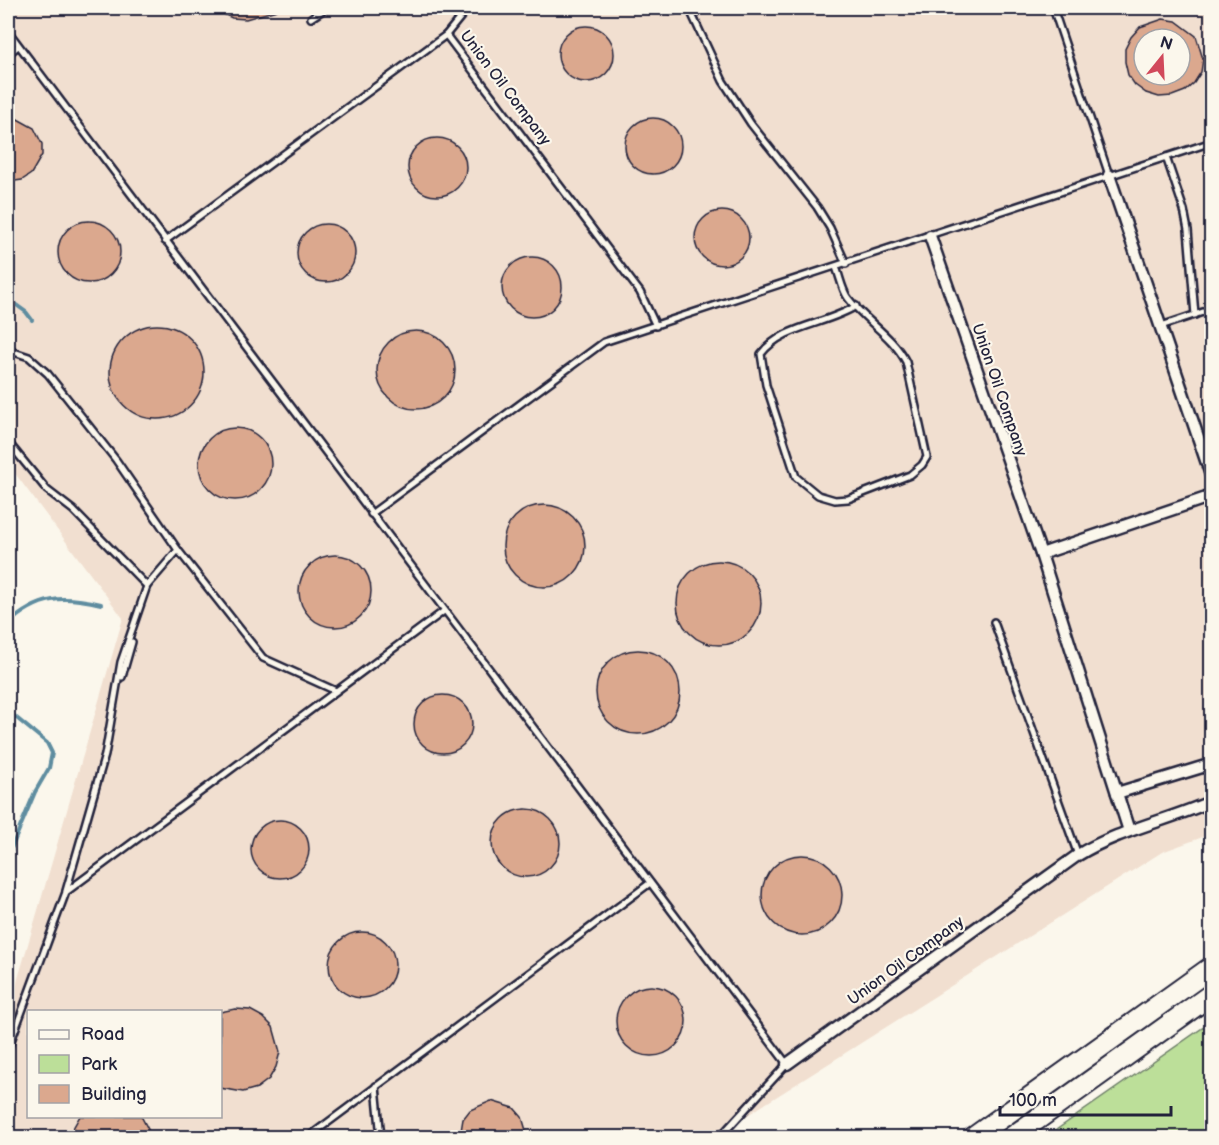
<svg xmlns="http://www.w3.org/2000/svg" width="1219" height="1145" font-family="'Balsamiq Sans',sans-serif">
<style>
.built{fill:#f1dfd0;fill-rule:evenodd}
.green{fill:#bcdf99;stroke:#6f806a;stroke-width:1.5}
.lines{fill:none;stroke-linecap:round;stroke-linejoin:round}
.stream{stroke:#5e8da0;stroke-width:4}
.building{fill:#dba88e;stroke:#22223b;stroke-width:1.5;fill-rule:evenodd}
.service-casing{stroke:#22223b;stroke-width:10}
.minor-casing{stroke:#22223b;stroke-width:15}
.motorway-casing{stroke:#22223b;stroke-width:24}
.service{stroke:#fbf7ec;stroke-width:5}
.minor{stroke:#fbf7ec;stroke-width:10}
.motorway{stroke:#fbf7ec;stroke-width:20}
.labels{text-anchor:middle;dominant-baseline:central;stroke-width:4.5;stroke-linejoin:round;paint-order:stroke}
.street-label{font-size:16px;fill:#22223b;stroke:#fbf7ec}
</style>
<rect width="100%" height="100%" fill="#fbf7ec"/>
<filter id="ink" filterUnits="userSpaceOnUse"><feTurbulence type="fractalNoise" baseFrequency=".0167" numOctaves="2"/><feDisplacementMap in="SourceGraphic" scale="12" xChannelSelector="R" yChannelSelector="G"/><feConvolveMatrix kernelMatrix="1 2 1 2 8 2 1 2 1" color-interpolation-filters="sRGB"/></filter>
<g filter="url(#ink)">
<!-- built -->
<path class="built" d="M8,8H1211V834L1162,852L713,1137H8V1013L123,618L8,464ZM1144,39H1180V75H1144ZM28,1012H220V1116H28Z"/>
<!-- green -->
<polygon class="green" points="1211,1022 1211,1137 1046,1137"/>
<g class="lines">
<!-- stream -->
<g class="stream">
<polyline points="8,299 26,312 32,320"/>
<path d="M8,624C39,596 62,595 101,604"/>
<polyline points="8,711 47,743 52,753 49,768 35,792 8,856"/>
</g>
</g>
<!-- building -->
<g class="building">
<polygon points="210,8 277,8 277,10 246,19 232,18"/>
<path d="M1163,19L1176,21L1196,36L1203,59L1201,72L1194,83L1185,91L1172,96L1159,97L1146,93L1135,85L1128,75L1125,62V49L1131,37L1140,27ZM1144,39H1180V75H1144Z"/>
<circle cx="586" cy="54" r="28"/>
<polygon points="14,117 34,128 42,144 42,155 31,174 22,180 8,182 8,118"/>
<circle cx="653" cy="146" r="28"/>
<circle cx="437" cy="167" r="29"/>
<circle cx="722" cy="238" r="27"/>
<circle cx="89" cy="252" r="31"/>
<circle cx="326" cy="253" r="29"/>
<circle cx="532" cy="287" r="30"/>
<circle cx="157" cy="372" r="47"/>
<circle cx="416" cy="370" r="39"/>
<circle cx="235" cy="464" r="36"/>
<circle cx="544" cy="546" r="41"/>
<circle cx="335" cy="591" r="36"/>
<circle cx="719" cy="603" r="42"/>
<circle cx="638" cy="692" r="42"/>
<circle cx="443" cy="724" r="29"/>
<circle cx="526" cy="843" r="34"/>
<circle cx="280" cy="849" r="29"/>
<circle cx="802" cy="895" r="40"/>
<circle cx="362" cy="965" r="33"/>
<circle cx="651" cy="1021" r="35"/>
<polygon points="235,1009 250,1010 263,1017 273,1027 280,1052 276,1067 269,1079 257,1088 243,1092 220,1088 220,1012"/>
<polygon points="491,1101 514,1108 522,1117 528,1137 460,1137 463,1119 470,1110"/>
<polygon points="80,1116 141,1116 152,1137 68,1137"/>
</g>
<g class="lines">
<!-- service casing -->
<g class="service-casing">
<g id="service">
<polyline points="662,8 673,11 686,8"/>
<polyline points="689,8 723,81 751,124 817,207 830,228 846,264"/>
<polyline points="1053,8 1109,175"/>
<polyline points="311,18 326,8"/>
<polyline points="8,31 787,1064 719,1138"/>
<polyline points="446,35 468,8"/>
<polyline points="8,54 18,46"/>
<polyline points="1166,157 1184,210 1188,230 1195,315"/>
<polyline points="165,241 446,35 640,292 656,326"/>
<path d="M836,267C840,277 842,290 848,298C865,321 893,336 906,362L927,457L922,465L910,475L848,499L835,500L818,495L796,477L766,385L761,354C783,325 826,325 856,306"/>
<polyline points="1161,326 1212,309"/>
<polyline points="8,350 29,357 48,374 116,460 178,550 263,658 336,691"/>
<polyline points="8,442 47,490 73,510 147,586 178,550"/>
<polyline points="371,514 604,342 1212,142"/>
<polyline points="994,622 1078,855"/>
<polyline points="122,677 132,642"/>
<polyline points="66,891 105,755 121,662 147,586"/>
<polyline points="8,1049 66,892 444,611"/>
<polyline points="376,1086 381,1138"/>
<polyline points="307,1138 650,883"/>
</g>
</g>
<!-- minor casing -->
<g class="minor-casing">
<g id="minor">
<polyline points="1109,175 1212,478"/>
<polyline points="930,236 1041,554 1129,831"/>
<polyline points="1041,554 1212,496"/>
<polyline points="1117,793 1212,764"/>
<path d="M787,1064L1078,855C1119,830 1167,821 1212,801"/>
</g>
</g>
<!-- motorway casing -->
<g class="motorway-casing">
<g id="motorway">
<polyline points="973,1138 1212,967"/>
<polyline points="1011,1138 1212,994"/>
</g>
</g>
<!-- service -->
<use href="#service" class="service"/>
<!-- minor -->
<use href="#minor" class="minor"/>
<!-- motorway -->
<use href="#motorway" class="motorway"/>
</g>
</g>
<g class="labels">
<!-- street labels -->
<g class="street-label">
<text transform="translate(505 88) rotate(53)">Union Oil Company</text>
<text transform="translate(999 390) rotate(71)">Union Oil Company</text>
<text transform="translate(906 961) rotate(-36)">Union Oil Company</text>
</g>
</g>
<!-- margin -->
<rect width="1219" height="1145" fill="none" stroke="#fbf7ec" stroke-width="30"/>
<rect x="15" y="15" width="1189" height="1115" fill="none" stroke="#22223b" stroke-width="2" filter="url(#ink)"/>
<!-- legend -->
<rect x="27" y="1010" width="195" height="108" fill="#fbf7ec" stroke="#a4a2a5" stroke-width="1.5"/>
<rect x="39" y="1030" width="30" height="9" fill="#fbf7ec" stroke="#a4a2a5" stroke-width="1.5"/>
<text x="81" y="1040" font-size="18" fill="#22223b">Road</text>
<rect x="39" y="1055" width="30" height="18" fill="#bcdf99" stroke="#a4a2a5" stroke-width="1.5"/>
<text x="81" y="1070" font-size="18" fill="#22223b">Park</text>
<rect x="39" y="1085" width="30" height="18" fill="#dba88e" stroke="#a4a2a5" stroke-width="1.5"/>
<text x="81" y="1100" font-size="18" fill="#22223b">Building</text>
<!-- north arrow -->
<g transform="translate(1162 57) rotate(18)"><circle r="28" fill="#fbf7ec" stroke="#a4a2a5" stroke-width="1.5"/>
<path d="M0-4.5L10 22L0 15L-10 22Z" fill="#d1495b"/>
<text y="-9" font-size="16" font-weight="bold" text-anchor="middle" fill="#22223b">N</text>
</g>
<!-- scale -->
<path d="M1000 1106v9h171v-9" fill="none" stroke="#22223b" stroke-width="3"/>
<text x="1009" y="1106" font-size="18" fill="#22223b" stroke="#fbf7ec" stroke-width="4.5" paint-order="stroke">100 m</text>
</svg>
